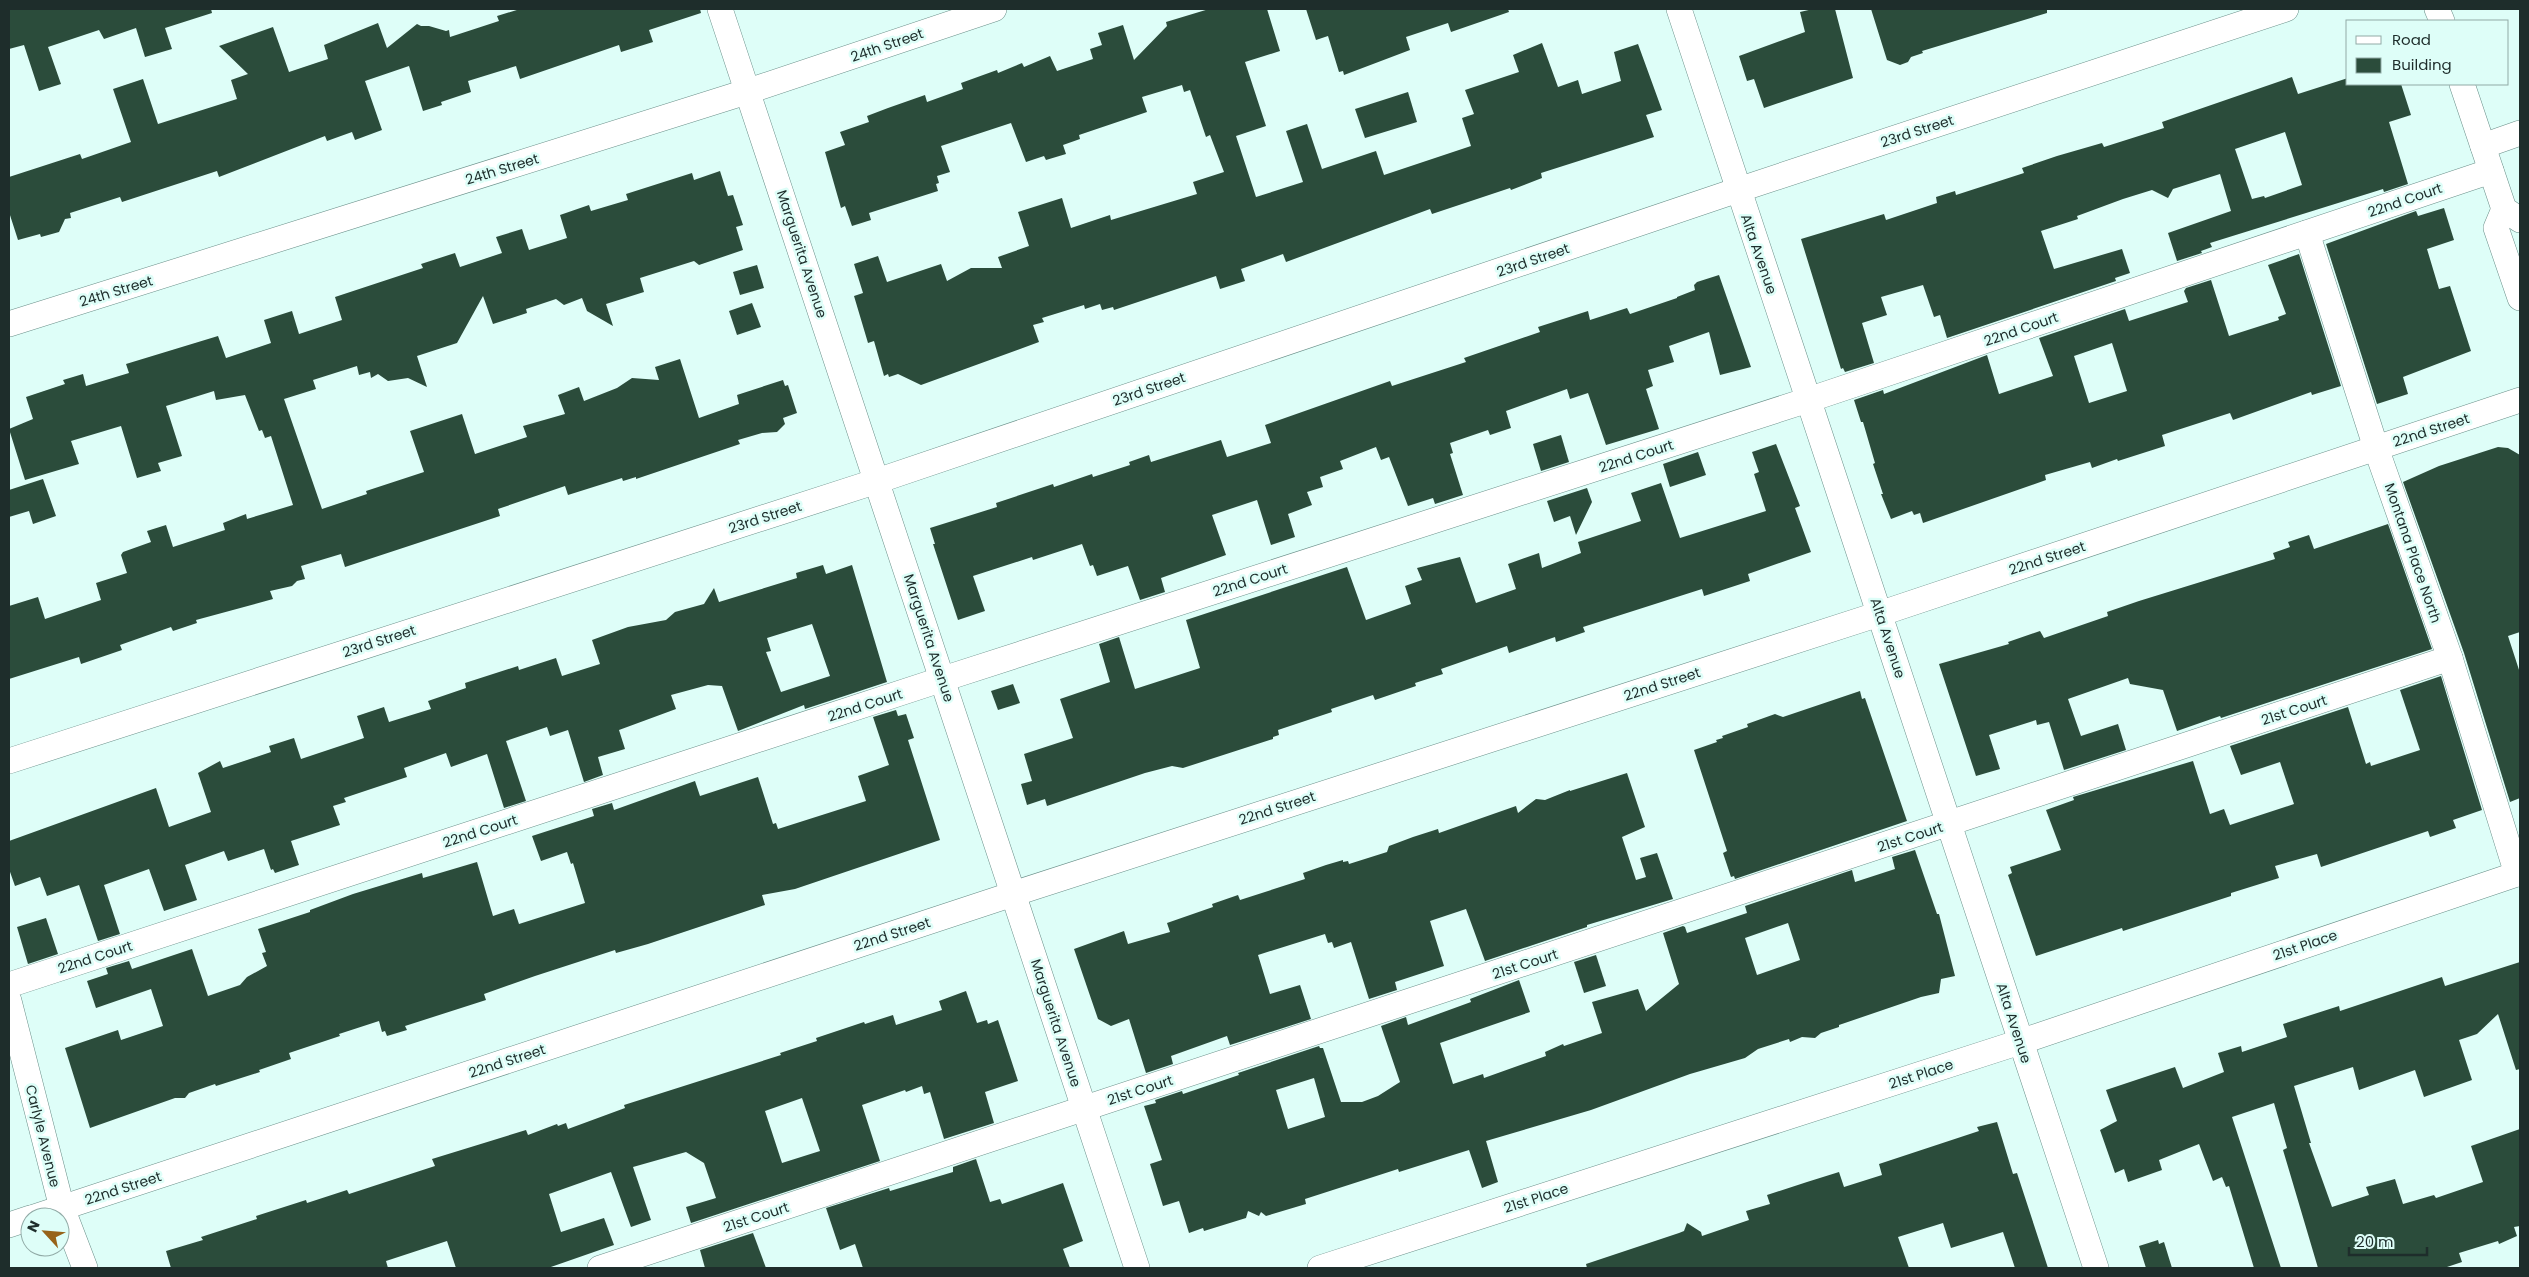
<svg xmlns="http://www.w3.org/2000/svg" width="2529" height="1277" font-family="Poppins,sans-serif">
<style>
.building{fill:#2b4c3b;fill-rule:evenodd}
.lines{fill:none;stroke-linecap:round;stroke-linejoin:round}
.minor-casing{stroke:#6b908a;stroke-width:26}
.minor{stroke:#fff;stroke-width:25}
.labels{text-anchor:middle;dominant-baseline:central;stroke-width:5;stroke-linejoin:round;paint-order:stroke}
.street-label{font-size:14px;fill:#1e2d2b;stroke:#defef8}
</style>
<rect width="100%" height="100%" fill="#defef8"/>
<!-- building -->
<g class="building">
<polygon points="9,9 211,9 212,13 165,28 172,49 145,57 136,28 104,39 99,30 48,47 61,84 39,91 24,45 9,49"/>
<polygon points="520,9 700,9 701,13 649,30 653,42 621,52 619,45 520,79 516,66 468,81 471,92 441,102 442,105 423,111 409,66 365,81 382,130 355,140 352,132 327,141 325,136 219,177 217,171 122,202 120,197 70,213 71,218 65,219 59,232 41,237 40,234 18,240 9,212 9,177 80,154 82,159 131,142 113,89 143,79 158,124 237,99 231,80 248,74 219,46 273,27 289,72 328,59 324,45 378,23 387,48 417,24 421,26 429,26 446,31 449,30 450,37 499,21 497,16"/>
<polygon points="1209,9 1267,9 1280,51 1245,62 1266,126 1236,136 1256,197 1303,182 1286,131 1307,124 1322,169 1376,151 1384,175 1471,146 1462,118 1474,114 1465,90 1519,72 1513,55 1542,43 1558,87 1578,80 1582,94 1621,81 1614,52 1638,44 1662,110 1646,115 1654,137 1541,173 1542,178 1511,190 1510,188 1432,214 1430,209 1286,262 1283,254 1241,269 1245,281 1220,289 1216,276 1114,310 1113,307 1102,310 1100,304 1085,309 1084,305 1042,318 1044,322 1033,325 1039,342 921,385 898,374 889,377 888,374 884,376 874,341 868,343 854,296 863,293 854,264 878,256 887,282 941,264 947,281 971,268 1002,268 998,257 1029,246 1018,212 1062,198 1071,228 1110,215 1111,220 1197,194 1193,182 1224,172 1210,135 1206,137 1190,90 1184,92 1182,85 1142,97 1147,112 1079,135 1080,139 1063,145 1066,154 1046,160 1044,156 1026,162 1011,123 941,146 950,172 937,176 939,183 936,184 938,191 869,213 871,220 852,226 845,206 841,208 825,152 845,145 840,132 869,122 867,116 888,108 925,95 927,102 963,89 961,83 997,70 998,73 1022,63 1024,67 1050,56 1057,71 1093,59 1090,49 1102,45 1098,33 1123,25 1134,60 1167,26 1166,22"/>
<polygon points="1306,9 1508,9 1509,12 1451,32 1448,23 1406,37 1410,50 1344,75 1343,71 1339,72 1328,36 1316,40"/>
<polygon points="1813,9 1835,9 1853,78 1764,108 1754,79 1747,81 1739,56 1805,32 1800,12"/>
<polygon points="1871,9 2047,9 2047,13 1922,51 1923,53 1911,57 1908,62 1900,65 1887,60"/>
<path d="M2292,77L2298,94L2348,78V84H2401L2411,115L2389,122L2408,184L2384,192L2383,189L2210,243L2212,247L2201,251L2202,253L2177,261L2168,233L2231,211L2220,174L2173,189L2168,198L2152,190L2123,199L2077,216L2078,219L2041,231L2054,269L2122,249L2130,273L2115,278L2116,281L1947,338L1940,315L1934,317L1923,285L1881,297L1887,315L1862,323L1874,363L1845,372L1843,368L1841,369L1801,239L1884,214L1886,220L1937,203L1936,197L1955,191L1956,195L2024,173L2022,168L2057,156L2102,143L2104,147L2164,128L2162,122ZM2285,132L2302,185L2265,198L2264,196L2252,199L2235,149Z"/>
<polygon points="1408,92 1417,122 1365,138 1355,109"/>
<polygon points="720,171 728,196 733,195 743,225 736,227 743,250 699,265 694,261 640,278 644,292 606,304 613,326 587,311 582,298 564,305 556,299 526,309 527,313 493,324 483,296 457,343 417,356 427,387 408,378 388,381 378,374 371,378 370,372 359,375 357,366 313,380 316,389 284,399 322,509 367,494 366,491 424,472 410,431 462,414 475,454 527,437 523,426 565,414 558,395 579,387 584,401 617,388 632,378 659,380 655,367 680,359 699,418 739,404 737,395 783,380 785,386 788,385 797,413 783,418 785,424 777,432 762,433 738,440 740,444 636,479 636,477 623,481 622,478 568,495 565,486 498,509 500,516 345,567 341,554 301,566 305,579 297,581 292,586 270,591 273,599 196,620 197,623 173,631 171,627 120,645 122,650 81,664 79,657 9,679 9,606 38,597 45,619 101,600 96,583 127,573 121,555 123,552 151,542 147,531 166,525 173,547 225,530 223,523 246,514 247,519 293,505 271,436 265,438 262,430 259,431 245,395 216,400 214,391 166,406 182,456 158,463 161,471 137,478 121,426 71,441 79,464 25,480 9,429 33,419 26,397 65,384 63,380 83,374 86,386 129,373 126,364 218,336 226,358 271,343 264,320 292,311 299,334 342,320 335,297 423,268 421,264 455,253 460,267 502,253 496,237 522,229 529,250 567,238 560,215 589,205 591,211 628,200 626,194 692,173 694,180"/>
<polygon points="2444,208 2454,240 2427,249 2439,289 2450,286 2471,351 2403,377 2408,394 2377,404 2326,244 2416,211 2418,216"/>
<path d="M2299,254L2341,386L2312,395L2311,392L2233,420L2230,413L2162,435L2165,446L2118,461L2117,459L2092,468L2090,462L2045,475L2046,480L1923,523L1920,513L1914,515L1912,511L1891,519L1881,494H1883L1873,464L1875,463L1863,422H1861L1854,400L1883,390L1884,394L1987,355L1999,394L2053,376L2039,338L2125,309L2129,321L2188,302L2184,291L2186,288L2211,280L2229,336L2279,320L2278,317L2286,314L2268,265ZM2112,343L2127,391L2089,403L2074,356Z"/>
<polygon points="757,265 764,288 740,295 733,272"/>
<polygon points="1719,275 1751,367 1720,375 1709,332 1669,346 1674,362 1648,370 1653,386 1646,389 1659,429 1606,445 1588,393 1570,399 1567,389 1506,411 1511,428 1490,435 1488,430 1450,443 1453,453 1450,454 1463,495 1435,504 1433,498 1408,506 1389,457 1381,460 1376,447 1340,461 1343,469 1320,477 1323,487 1307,492 1312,505 1288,514 1295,537 1271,545 1257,500 1212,515 1226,555 1161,578 1165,592 1140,600 1128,566 1097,576 1093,565 1090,566 1082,544 1033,560 1032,557 973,576 985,611 958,620 933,544 935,544 930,528 997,507 996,503 1053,484 1054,487 1092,474 1093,477 1130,465 1129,462 1149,455 1151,462 1221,440 1227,457 1271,443 1265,425 1390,381 1392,386 1466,362 1464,358 1540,332 1538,327 1588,311 1590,320 1627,308 1630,314 1677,298 1677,297 1695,290 1694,285 1697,282"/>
<polygon points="752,303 761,327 737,335 729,311"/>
<polygon points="1561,435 1569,462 1541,471 1533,444"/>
<polygon points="1776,444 1800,506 1795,508 1811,552 1748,574 1750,581 1704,596 1702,589 1583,627 1585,632 1556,642 1555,637 1509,653 1507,646 1441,669 1443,674 1415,683 1416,686 1375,700 1373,695 1331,709 1332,712 1278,730 1279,735 1273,737 1273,739 1183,768 1172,766 1145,773 1047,806 1045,799 1027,805 1021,784 1032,781 1024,754 1073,738 1060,699 1110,682 1099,644 1119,637 1135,689 1200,668 1186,620 1347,567 1366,620 1411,604 1405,586 1422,580 1417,568 1460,557 1476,603 1516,589 1508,564 1539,553 1542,568 1581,553 1578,542 1641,521 1631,493 1661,483 1680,538 1766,511 1754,474 1759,472 1752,452"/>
<polygon points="2498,447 2508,448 2520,455 2520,632 2508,636 2520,673 2520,798 2510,802 2464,653 2403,482 2439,466"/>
<polygon points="1698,452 1706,475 1670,487 1663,464"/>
<polygon points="43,479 56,516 33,524 29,511 9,517 9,490"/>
<polygon points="1587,488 1592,502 1576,535 1570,516 1554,522 1547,501"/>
<polygon points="2388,524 2432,649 2221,718 2220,716 2177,731 2163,690 2130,684 2128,678 2068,699 2081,736 2118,724 2126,750 2064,770 2049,722 2037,725 2036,720 1989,735 2000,769 1976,776 1939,664 2009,644 2008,642 2040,631 2044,638 2108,616 2107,612 2139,601 2275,559 2273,553 2290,547 2288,542 2309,535 2314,549"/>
<path d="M823,565L826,574L852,565L887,682L805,709L804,705L738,731L722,686L708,685L671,695L676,709L619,730L625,749L598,757L603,775L584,782L568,730L550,736L547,727L506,741L526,801L504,808L487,754L451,767L446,753L404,768L407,777L344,798L346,802L333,806L340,825L291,841L299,865L275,873L273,869L271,870L264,849L228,861L224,851L185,865L197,900L164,911L149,869L104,885L120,934L98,941L79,885L47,896L40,877L15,886L9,869V841L156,788L169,827L211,812L198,773L220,761L223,768L271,752L269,746L294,738L301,759L364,738L357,716L384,707L389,722L431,709L428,701L466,688L465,683L518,666L519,670L556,658L562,676L600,664L592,640L628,627L666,620L675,612L704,604L714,588L719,602L797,578L796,573ZM812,624L830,676L781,692L766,652L771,651L767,638Z"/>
<polygon points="2441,676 2482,810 2453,820 2456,828 2430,837 2428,831 2321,867 2317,854 2275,866 2279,878 2231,893 2231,896 2123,931 2122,928 2036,956 2008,875 2012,873 2010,867 2061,850 2046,810 2074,800 2073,797 2193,761 2210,814 2224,809 2230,825 2294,804 2280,762 2241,775 2230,746 2348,707 2366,764 2370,762 2371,766 2420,750 2400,690"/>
<polygon points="1013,684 1020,703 998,710 991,691"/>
<polygon points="1860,691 1862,699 1865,698 1907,821 1735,879 1734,876 1731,877 1723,853 1727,851 1694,750 1717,742 1716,740 1723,738 1722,736 1748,727 1747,724 1775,714 1783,717"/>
<polygon points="896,710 898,716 906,714 914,738 908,740 940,840 795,889 762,895 765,905 648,944 616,953 615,950 535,976 484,994 486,1000 405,1026 407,1030 387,1036 385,1031 382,1032 379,1021 339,1034 340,1036 289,1053 291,1059 259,1070 260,1072 216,1086 215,1084 189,1093 185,1098 175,1098 90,1128 65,1048 118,1030 121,1040 163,1026 151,989 96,1008 87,981 108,974 106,968 129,961 132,969 192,949 208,996 240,985 247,977 267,966 262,953 266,952 258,929 310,912 310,910 353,894 422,873 423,878 477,862 493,916 514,909 519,924 585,903 573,863 571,864 567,852 541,861 532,836 594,816 592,809 612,803 614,810 695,781 700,796 758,777 773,824 776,823 778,829 866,801 858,776 889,765 873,717"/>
<polygon points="1627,773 1645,827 1622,837 1636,880 1646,877 1640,858 1657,853 1673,899 1587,925 1587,927 1485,961 1466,909 1430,921 1444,966 1395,982 1397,990 1372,998 1369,999 1351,942 1334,948 1332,942 1328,943 1325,934 1258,955 1270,994 1300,985 1311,1019 1230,1045 1227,1036 1171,1056 1173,1064 1146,1073 1129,1019 1111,1026 1098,1019 1074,949 1124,931 1128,944 1170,932 1167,923 1213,907 1212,904 1238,895 1240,900 1305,879 1303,873 1326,865 1343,860 1343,862 1348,861 1349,864 1387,852 1389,846 1413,837 1438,829 1439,833 1516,806 1518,813 1536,799 1545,800 1570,790 1570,791"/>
<path d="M1915,850L1937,914H1939L1955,976L1941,979L1939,993L1921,997L1839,1025V1027L1821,1033L1815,1038L1802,1037L1790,1042L1789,1039L1758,1049L1745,1058L1690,1074L1591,1110L1486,1141L1498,1182L1482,1188L1469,1150L1399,1172L1398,1169L1305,1199L1306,1204L1266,1216L1261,1212L1259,1216L1248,1211L1246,1218L1204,1231L1203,1228L1189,1233L1179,1201L1163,1206L1150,1164L1162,1160L1144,1106L1156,1103L1155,1100L1182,1091L1183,1094L1239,1075L1238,1073L1319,1046L1320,1048H1323L1341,1102H1362L1378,1096L1400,1082L1381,1026L1406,1017L1408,1025L1471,1002L1470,999L1519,980L1530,1012L1440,1043L1453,1084L1483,1074L1484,1078L1546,1056L1545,1052L1563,1044L1564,1046L1602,1033L1592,1002L1638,989L1646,1011L1679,984L1663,933L1683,926L1685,927L1687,933L1747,913L1745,906L1852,870L1855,882L1895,869L1892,857ZM1788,923L1800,960L1757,975L1745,938ZM1314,1078L1325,1117L1288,1129L1276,1090Z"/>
<polygon points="46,918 58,954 28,964 17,927"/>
<polygon points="1596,955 1606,986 1584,993 1574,962"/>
<polygon points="2520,962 2520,1069 2516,1070 2498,1014 2477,1034 2459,1040 2472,1080 2424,1097 2415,1070 2359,1090 2353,1067 2294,1086 2311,1143 2309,1143 2332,1207 2369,1195 2366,1187 2395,1179 2403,1204 2434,1195 2436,1198 2483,1182 2471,1146 2520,1129 2520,1226 2514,1227 2517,1236 2499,1244 2498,1241 2459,1253 2462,1262 2444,1268 2318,1268 2283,1150 2287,1148 2274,1103 2232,1117 2281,1268 2254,1268 2229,1186 2226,1187 2222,1177 2213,1181 2199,1144 2159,1160 2162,1170 2128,1182 2124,1169 2115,1173 2100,1130 2117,1121 2106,1090 2175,1067 2183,1088 2224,1072 2218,1053 2241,1046 2242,1052 2287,1037 2283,1024 2339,1006 2340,1011 2442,977 2445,986"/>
<path d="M966,991L977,1023L987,1020L988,1024L998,1020L1018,1081L985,1092L994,1123L944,1139L930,1092L924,1094L922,1086L906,1092L905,1090L862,1105L880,1161L691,1223L686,1207L716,1198L704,1163L686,1152L633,1167L651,1220L631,1227L611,1172L549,1194L561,1232L604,1218L614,1245L548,1268H456L447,1241L386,1261L388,1268H171L166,1251L203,1240L201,1237L257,1219L256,1216L306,1200L307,1203L347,1190L349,1194L435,1166L432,1159L526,1130L528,1135L557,1124L558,1126L566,1123L568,1129L625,1108L624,1105L781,1055L780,1053L817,1041L816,1038L864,1022L865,1024L893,1015L896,1025L942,1010L939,1001ZM802,1098L820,1151L782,1163L765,1111Z"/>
<polygon points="1997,1122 2013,1174 2017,1173 2048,1268 2015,1268 2003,1232 1951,1248 1943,1223 1898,1237 1909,1268 1587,1268 1586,1264 1679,1233 1684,1231 1687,1223 1701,1232 1702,1236 1749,1220 1746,1211 1770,1204 1767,1195 1807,1182 1839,1172 1844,1187 1882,1175 1879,1164 1979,1131 1977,1127"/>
<polygon points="976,1159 990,1202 1000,1199 1002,1204 1063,1183 1083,1241 1063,1249 1070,1268 863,1268 855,1244 840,1250 826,1208 889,1188 890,1191 953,1172 953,1167"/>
<polygon points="753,1233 766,1268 705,1268 700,1250"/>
<polygon points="2158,1240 2159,1244 2164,1242 2172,1268 2146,1268 2139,1246"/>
</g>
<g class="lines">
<!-- minor casing -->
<g class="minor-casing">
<g id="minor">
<polyline points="720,9 1137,1268"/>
<polyline points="1679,9 2096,1268"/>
<polyline points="2437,9 2442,21"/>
<polyline points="2462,84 2504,209 2520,220"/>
<polyline points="2483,146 2520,133"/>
<polyline points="2504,209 2496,228 2520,298"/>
<polyline points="2307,233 2376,448 2450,658 2517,874"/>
<polyline points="9,324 749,91 994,9"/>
<polyline points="9,761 877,481 1738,190 2286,9"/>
<polyline points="9,985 943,679 1808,400 2491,171"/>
<polyline points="9,1001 62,1208 85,1268"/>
<polyline points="34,1217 1013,894 1879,614 2520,400"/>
<polyline points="9,1225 30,1218"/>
<polyline points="600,1268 2450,658"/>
<polyline points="1320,1268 2020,1042 2520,873"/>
</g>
</g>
<!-- minor -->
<use href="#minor" class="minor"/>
</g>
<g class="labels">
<!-- street labels -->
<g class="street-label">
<text transform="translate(887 45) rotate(-19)">24th Street</text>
<text transform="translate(1917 131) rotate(-18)">23rd Street</text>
<text transform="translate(502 169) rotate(-17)">24th Street</text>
<text transform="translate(2405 200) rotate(-19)">22nd Court</text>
<text transform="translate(802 254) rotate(72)">Marguerita Avenue</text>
<text transform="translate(1759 254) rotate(71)">Alta Avenue</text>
<text transform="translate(1533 260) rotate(-19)">23rd Street</text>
<text transform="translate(116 291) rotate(-17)">24th Street</text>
<text transform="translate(2021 329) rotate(-19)">22nd Court</text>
<text transform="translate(1149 389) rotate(-19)">23rd Street</text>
<text transform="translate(2431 430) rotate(-18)">22nd Street</text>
<text transform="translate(1636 456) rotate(-18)">22nd Court</text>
<text transform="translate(765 517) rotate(-18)">23rd Street</text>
<text transform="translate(2413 553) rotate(71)">Montana Place North</text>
<text transform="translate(2047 558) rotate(-18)">22nd Street</text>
<text transform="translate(1250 580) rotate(-18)">22nd Court</text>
<text transform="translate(929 638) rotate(72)">Marguerita Avenue</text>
<text transform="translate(1888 638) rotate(72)">Alta Avenue</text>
<text transform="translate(379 641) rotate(-18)">23rd Street</text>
<text transform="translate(1662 684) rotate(-18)">22nd Street</text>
<text transform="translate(865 705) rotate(-18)">22nd Court</text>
<text transform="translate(2294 710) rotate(-18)">21st Court</text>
<text transform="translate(1277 808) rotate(-18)">22nd Street</text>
<text transform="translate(480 831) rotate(-18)">22nd Court</text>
<text transform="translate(1910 837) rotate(-18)">21st Court</text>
<text transform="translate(892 934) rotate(-18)">22nd Street</text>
<text transform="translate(2305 945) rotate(-19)">21st Place</text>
<text transform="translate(95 957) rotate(-18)">22nd Court</text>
<text transform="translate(1525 964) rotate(-18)">21st Court</text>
<text transform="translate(1056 1023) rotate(72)">Marguerita Avenue</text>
<text transform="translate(2014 1023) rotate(72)">Alta Avenue</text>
<text transform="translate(507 1061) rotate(-18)">22nd Street</text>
<text transform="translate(1921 1074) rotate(-18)">21st Place</text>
<text transform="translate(1140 1090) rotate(-18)">21st Court</text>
<text transform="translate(43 1136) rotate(76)">Carlyle Avenue</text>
<text transform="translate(123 1188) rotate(-18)">22nd Street</text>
<text transform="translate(1536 1198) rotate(-18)">21st Place</text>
<text transform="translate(756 1217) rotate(-18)">21st Court</text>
</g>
</g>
<!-- border -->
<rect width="2529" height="1277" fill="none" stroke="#1e2d2b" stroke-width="20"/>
<!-- legend -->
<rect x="2346" y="20" width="162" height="65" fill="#defef8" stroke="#91aaa6"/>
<rect x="2356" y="36" width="25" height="8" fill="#ffffff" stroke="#91aaa6"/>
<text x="2392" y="45" font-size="15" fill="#1e2d2b">Road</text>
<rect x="2356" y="58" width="25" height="15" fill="#2b4c3b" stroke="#91aaa6"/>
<text x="2392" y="70" font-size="15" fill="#1e2d2b">Building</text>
<!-- north arrow -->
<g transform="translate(45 1232) rotate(296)"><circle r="24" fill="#defef8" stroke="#91aaa6"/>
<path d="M0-4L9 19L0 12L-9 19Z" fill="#976319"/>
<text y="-8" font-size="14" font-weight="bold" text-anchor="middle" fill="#1e2d2b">N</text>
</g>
<!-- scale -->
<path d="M2349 1247v8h78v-8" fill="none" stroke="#1e2d2b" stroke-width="2.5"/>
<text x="2356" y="1247" font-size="15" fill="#1e2d2b" stroke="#defef8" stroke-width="4" paint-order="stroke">20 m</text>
</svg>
